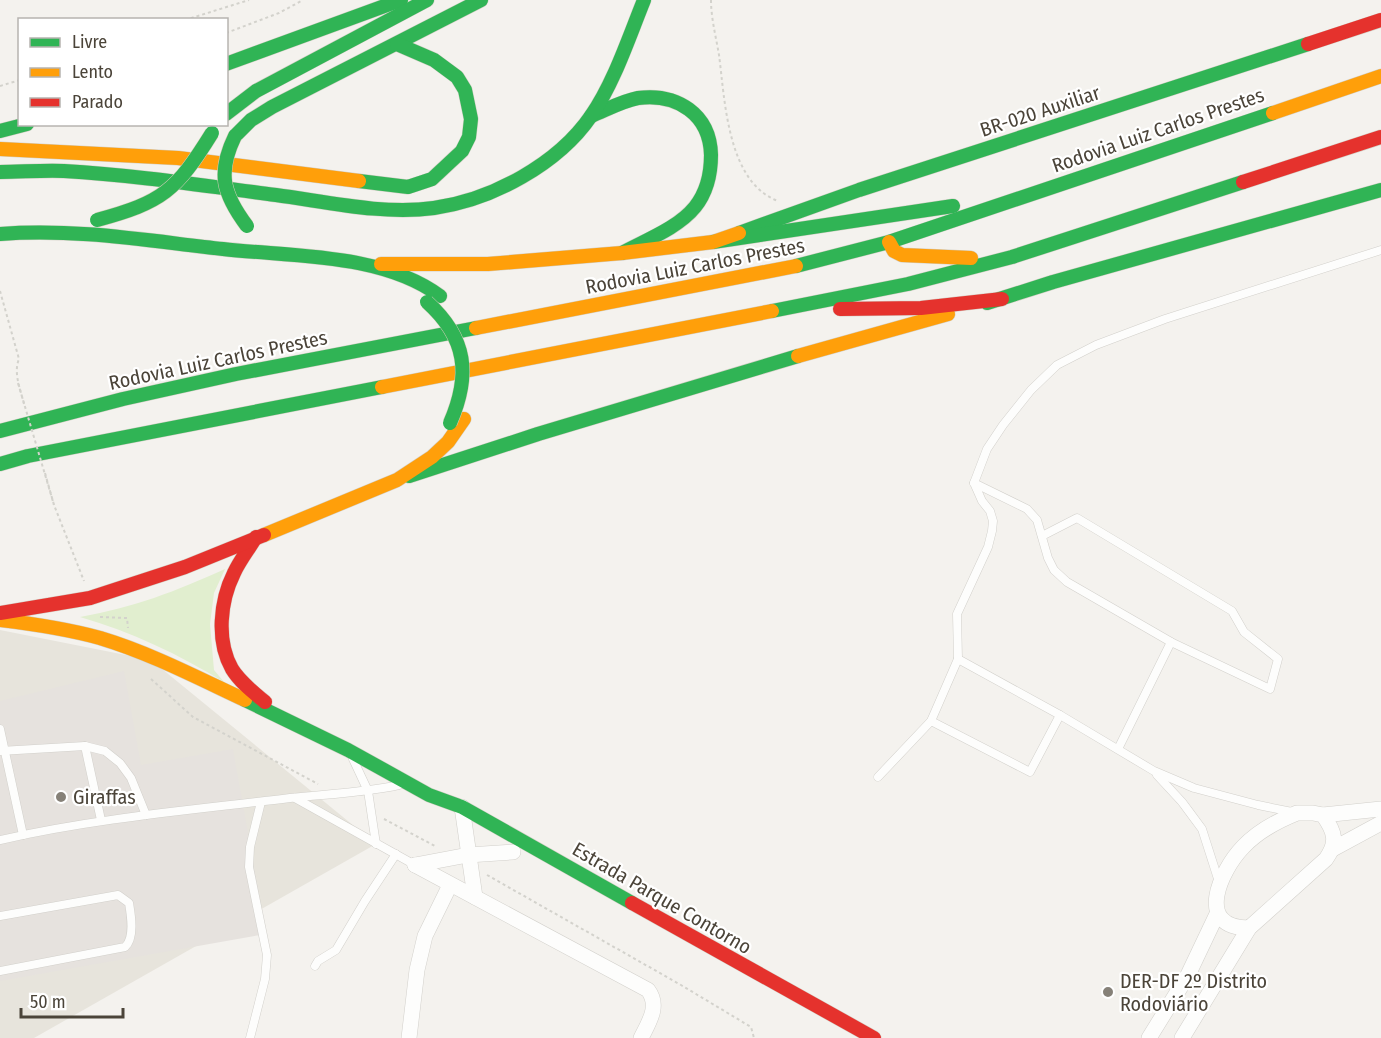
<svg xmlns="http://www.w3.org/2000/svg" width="1381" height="1038" font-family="'Fira Sans Condensed',sans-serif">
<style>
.residential{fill:#e7e4dc}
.industrial{fill:#e6e2de}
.green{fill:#e1eecf}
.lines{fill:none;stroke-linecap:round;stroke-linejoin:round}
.lane-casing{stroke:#d2d0cb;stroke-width:9}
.street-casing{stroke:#d2d0cb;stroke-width:16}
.fast-casing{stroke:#d3cfc5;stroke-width:15}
.slow-casing{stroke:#d3cfc5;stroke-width:15}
.jam-casing{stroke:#d3cfc5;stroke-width:15}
.path{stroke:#d3d2cc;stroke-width:2;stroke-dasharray:3 3;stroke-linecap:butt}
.lane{stroke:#fdfdfc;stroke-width:8}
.street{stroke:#fdfdfc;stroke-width:15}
.fast{stroke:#30b455;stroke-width:14}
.slow{stroke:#ff9f0a;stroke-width:14}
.jam{stroke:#e5322d;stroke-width:14}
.fast-bridge-casing{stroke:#d6cebb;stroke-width:15;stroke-linecap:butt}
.path-bridge{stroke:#d3d2cc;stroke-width:2;stroke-dasharray:3 3;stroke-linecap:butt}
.fast-bridge{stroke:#30b455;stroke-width:14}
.poi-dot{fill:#868178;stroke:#fff;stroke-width:2}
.labels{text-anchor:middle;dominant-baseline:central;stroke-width:4.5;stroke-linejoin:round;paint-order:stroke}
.street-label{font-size:20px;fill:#4b4439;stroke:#fff}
.poi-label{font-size:20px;fill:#4b4439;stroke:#fff;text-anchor:start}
</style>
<rect width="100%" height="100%" fill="#f4f2ee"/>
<!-- residential -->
<polygon class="residential" points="0,630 151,660 376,844 34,1038 0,1038"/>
<!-- industrial -->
<polygon class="industrial" points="124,671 141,765 233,749 266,934 0,981 0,701"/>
<!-- green -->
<path class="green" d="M225,569L214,593L210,624L214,670L224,682C178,654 132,632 80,617C135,607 174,592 225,569Z"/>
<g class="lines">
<!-- lane casing -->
<g class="lane-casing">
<g id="lane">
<polyline points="974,483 1027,509 1037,520 1048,558 1054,570 1067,582 1171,642 1118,749"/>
<polyline points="1042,536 1077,518 1232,611 1244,632 1278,659 1270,689 1171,642"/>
<polyline points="958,659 1060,715 1154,771 1194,788 1258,805 1292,812"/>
<polyline points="931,721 1030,772 1060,715"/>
<polyline points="0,729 23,835"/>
<polyline points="85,746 101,820"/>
<polyline points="0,751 85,746 105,751 120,763 131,778 146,815"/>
<polyline points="353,759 368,791 376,844"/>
<polyline points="1157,775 1182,802 1202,829 1219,882"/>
<polyline points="878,777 931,721 958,659 957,614 988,547 992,531 993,521 990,511 982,501 974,483 987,449 1003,425 1031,390 1057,365 1096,345 1165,319 1381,250"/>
<polyline points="295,798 415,865"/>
<path d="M0,840C96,818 193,810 290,798C327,794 363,793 399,785"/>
<path d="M0,916L118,895L129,903C131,915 135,938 125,947L0,971"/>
<polyline points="315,966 318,961 336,950 365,901 396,854"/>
<polyline points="250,1038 265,979 267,955 249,867 250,847 261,802"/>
</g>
</g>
<!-- street casing -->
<g class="street-casing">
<g id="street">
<polyline points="462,807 475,897"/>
<path d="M1297,813H1313L1323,815C1335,832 1338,842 1326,859L1249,928C1194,928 1220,871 1243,847C1258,831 1277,821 1297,813Z"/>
<polyline points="1323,815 1381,809"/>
<polyline points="1333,849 1381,823"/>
<path d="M415,865L648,990C660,1006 649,1022 641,1038"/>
<polyline points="415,865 468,855 513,852"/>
<polyline points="409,1038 417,970 425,936 450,885"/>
<polyline points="1149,1038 1188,975 1217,914"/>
<polyline points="1182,1038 1249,928"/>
</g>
</g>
<!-- fast casing -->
<g class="fast-casing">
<g id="fast">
<polyline points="226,64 401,0"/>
<polyline points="226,114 256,91 427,0"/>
<path d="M591,116C606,110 622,101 638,98C677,93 710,114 711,155C711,173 707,192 695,207C678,228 646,240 622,253"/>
<polyline points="0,131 27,124"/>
<polyline points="235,136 251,120 272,107 481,0"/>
<path d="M0,172C21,172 43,170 64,171C135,175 206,186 276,195C328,202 383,215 434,208C492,200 558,164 591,116C614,83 629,37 644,0"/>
<polyline points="359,181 408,187 432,179 462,151 469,137 471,119 465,90 457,77 434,60 397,44"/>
<polyline points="739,233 859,190 1308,44"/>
<path d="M0,234C75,228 149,241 223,249C293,257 382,253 440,296"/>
<polyline points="713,242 953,206"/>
<polyline points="796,266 889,242 1273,113"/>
<polyline points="987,303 1053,282 1381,190"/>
<polyline points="772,311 908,284 1012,257 1243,182"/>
<polyline points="0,431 123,399 236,374 476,328"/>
<polyline points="0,464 28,456 382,387"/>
<polyline points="409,476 538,434 798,356"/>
<polyline points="245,700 348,750 429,795 462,807 632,903"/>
</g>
</g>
<!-- slow casing -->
<g class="slow-casing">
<g id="slow">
<polyline points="1273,113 1381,76"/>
<polyline points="0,149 178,158 359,181"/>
<polyline points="889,242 894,251 902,255 971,258"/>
<polyline points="381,264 488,264 622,253 713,242 739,233"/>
<polyline points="476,328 796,266"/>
<polyline points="798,356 948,314"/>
<polyline points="382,387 772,311"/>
<polyline points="264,535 397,480 432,457 448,442 464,419"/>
<path d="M0,620C34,624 67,629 100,638C150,653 198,678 245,700"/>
</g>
</g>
<!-- jam casing -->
<g class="jam-casing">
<g id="jam">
<polyline points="1308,44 1381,20"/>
<polyline points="1243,182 1381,137"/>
<polyline points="840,309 921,308 1002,299"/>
<path d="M256,537C249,549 240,560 234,573C220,601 216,641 232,669C240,682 253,692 265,702"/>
<polyline points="0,613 90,598 185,567 264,535"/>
<polyline points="632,903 874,1038"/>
</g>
</g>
<!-- path -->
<g class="path">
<path d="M711,0C711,18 716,37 719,55C725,100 727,182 778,201"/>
<polyline points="185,20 249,0"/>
<polyline points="226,33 279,13 303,0"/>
<polyline points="0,86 20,80"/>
<path d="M0,291L19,359C13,373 21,391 24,404"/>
<polyline points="45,473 54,505 84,581"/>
<polyline points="100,617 127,618 128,628"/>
<polyline points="151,679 193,717 318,784"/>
<polyline points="384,819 435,846"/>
<polyline points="487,875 681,985 751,1027 754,1038"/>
</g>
<!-- lane -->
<use href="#lane" class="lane"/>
<!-- street -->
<use href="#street" class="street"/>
<!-- fast -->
<use href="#fast" class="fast"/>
<!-- slow -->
<use href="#slow" class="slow"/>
<!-- jam -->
<use href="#jam" class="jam"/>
<!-- fast-bridge casing -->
<g class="fast-bridge-casing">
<g id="fast-bridge">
<path d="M235,136C217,173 223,194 247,226"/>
<path d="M97,220C163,202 176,191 212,133"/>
<path d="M427,302C467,338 471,375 450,423"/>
</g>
</g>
<!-- path-bridge -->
<polyline class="path-bridge" points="18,383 54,505"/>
<!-- fast-bridge -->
<use href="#fast-bridge" class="fast-bridge"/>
</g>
<!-- markers -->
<g class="poi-dot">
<circle cx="61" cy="797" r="6"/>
<circle cx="1108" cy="992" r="6"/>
</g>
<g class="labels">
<!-- street labels -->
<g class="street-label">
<text transform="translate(1040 111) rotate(-18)">BR-020 Auxiliar</text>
<text transform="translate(1158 130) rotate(-19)">Rodovia Luiz Carlos Prestes</text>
<text transform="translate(695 266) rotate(-11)">Rodovia Luiz Carlos Prestes</text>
<text transform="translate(218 360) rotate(-12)">Rodovia Luiz Carlos Prestes</text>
<text transform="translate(662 898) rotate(30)">Estrada Parque Contorno</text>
</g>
<!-- poi labels -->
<g class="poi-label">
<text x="73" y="797">Giraffas</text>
<text x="1120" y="981">DER-DF 2º Distrito<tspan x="1120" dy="23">Rodoviário</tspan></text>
</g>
</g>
<!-- legend -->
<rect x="18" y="18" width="210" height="108" fill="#ffffff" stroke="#b7b4b0" stroke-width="1.5"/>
<rect x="30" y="38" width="30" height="9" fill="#30b455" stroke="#b7b4b0" stroke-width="1.5"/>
<text x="72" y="48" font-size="18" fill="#4b4439">Livre</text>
<rect x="30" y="68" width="30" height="9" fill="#ff9f0a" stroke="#b7b4b0" stroke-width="1.5"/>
<text x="72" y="78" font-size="18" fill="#4b4439">Lento</text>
<rect x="30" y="98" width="30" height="9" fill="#e5322d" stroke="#b7b4b0" stroke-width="1.5"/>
<text x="72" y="108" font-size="18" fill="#4b4439">Parado</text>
<!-- scale -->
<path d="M21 1008v9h102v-9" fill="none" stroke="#4b4439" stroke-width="3"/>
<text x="30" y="1008" font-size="18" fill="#4b4439" stroke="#ffffff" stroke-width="4.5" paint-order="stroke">50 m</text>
</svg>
